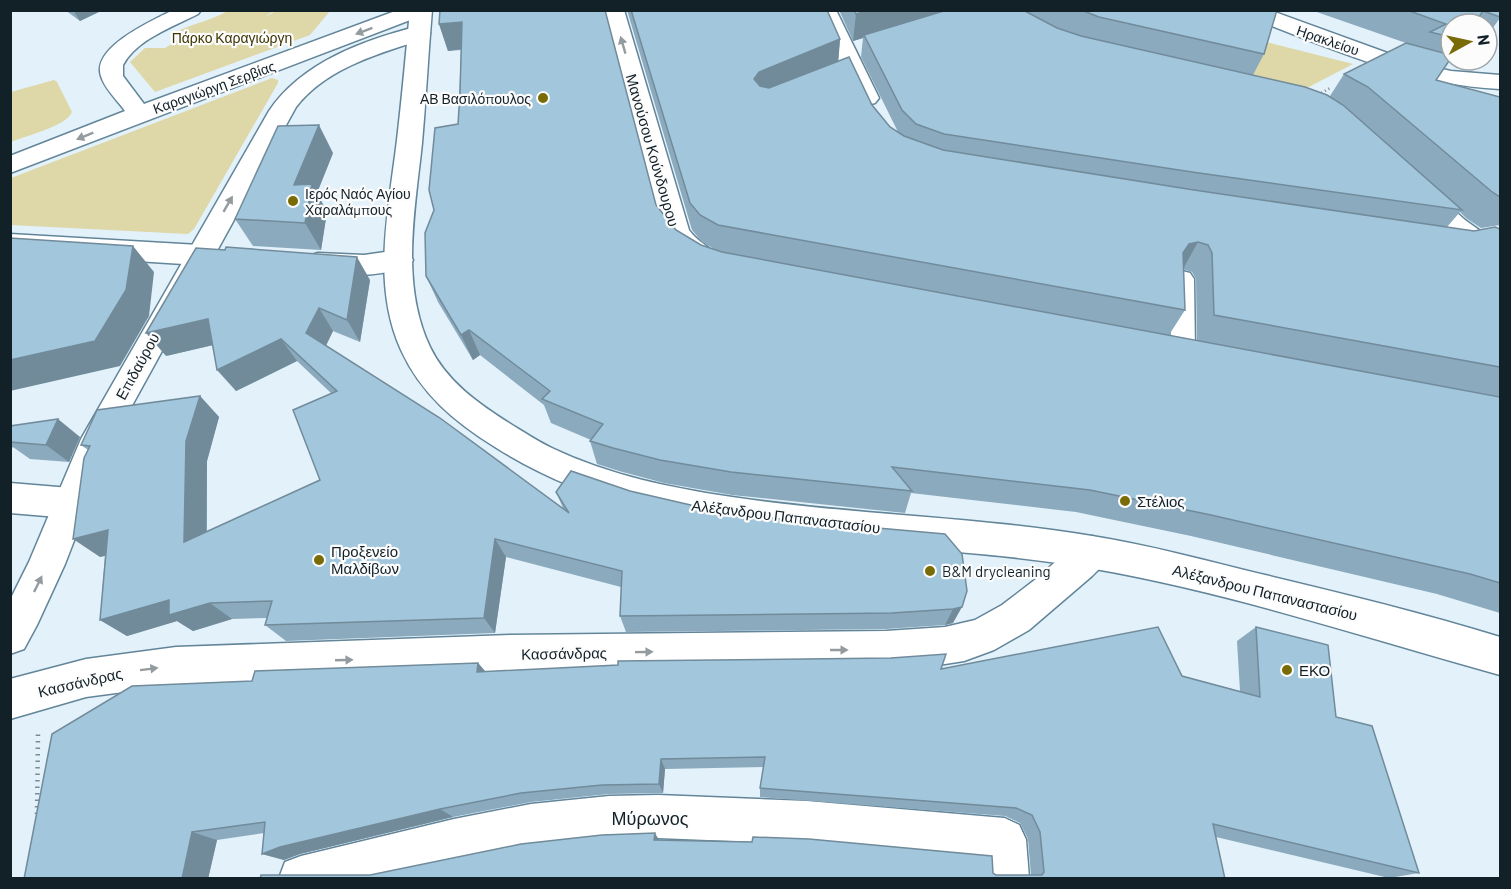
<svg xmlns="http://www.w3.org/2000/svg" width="1511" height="889" font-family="Barlow,sans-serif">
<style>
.green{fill:#ded7a7}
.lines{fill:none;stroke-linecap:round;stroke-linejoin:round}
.service-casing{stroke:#638599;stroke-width:3}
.pedestrian-casing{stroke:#638599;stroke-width:3}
.minor-casing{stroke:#638599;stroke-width:3}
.tertiary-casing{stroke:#638599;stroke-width:3}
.secondary-casing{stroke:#638599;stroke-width:3}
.path-far1{stroke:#7b8a92;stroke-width:3;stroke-dasharray:1 3;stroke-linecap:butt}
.path{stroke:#7b8a92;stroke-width:4.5;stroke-dasharray:1.5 5;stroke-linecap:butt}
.service{fill:#fff;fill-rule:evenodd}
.pedestrian{fill:#fff;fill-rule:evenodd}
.minor{fill:#fff;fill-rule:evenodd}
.tertiary{fill:#fff;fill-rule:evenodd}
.secondary{fill:#fff;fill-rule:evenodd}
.wall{fill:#8baabd;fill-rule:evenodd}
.shaded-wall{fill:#718b9a}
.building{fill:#a2c6dc;stroke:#718b9a;stroke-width:1.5}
.oneway{fill:#949b9e}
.poi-dot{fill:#796c07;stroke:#fcfcfc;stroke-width:2}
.labels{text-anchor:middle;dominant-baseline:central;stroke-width:4.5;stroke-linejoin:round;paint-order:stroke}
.far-park-label{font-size:14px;fill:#3c3500;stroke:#fcfcfc}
.far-street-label{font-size:14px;fill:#122028;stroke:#fcfcfc}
.far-poi-label{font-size:14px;fill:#122028;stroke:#fcfcfc;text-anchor:end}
.street-label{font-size:15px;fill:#122028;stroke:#fcfcfc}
.poi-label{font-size:15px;fill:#122028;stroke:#fcfcfc;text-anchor:start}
.near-street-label{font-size:18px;fill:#122028;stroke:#fcfcfc}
</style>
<rect width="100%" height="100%" fill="#e2f1fa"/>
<!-- green -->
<g class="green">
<path d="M228,11H273L265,17L276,11H330L310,35L155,92L130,62L145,48H165L183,37L178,31C195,23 212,20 228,11Z"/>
<polygon points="1262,41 1353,64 1299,92 1250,81"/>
<polygon points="272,78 278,80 278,83 194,229 188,234 11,225 11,178"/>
<path d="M54,80L57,82L72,112C67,126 25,136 11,142V92Z"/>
</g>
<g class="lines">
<!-- service casing -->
<g class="service-casing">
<polygon id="service" points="1182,271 1190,273 1194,279 1195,351 1192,358 1183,361 1174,358 1171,351 1170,279 1174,273"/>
</g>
<!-- pedestrian casing -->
<g class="pedestrian-casing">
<g id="pedestrian">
<path d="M399,250L409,253L413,260L409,267C378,276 339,279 308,270L304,263L308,256L318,253L364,255Z"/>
<polygon points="1004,818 1019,825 1026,840 1029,878 985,878 982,840 989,825"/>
</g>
</g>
<!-- minor casing -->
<g class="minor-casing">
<g id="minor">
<path d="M173,10H201L198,14C173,27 137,39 123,65V76L144,104L398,10H429L426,14L10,173V156L125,111C118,101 104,88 101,76C91,47 154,20 173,10Z"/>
<path d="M603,10H624L689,230C698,243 712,247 720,260L716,267C690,275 674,251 662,231Z"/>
<polygon points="815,10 836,10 879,98 875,103 867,105 859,103 855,98"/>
<path d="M1238,10H1269L1415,63L1451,71L1500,75V89C1409,85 1325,46 1241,14Z"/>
<path d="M1418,183L1427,186L1465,220L1500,245V269C1473,262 1430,218 1409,198L1405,192L1409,186Z"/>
<polygon points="10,234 199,245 209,248 213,255 209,262 199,265 10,253"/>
<polygon points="10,483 70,488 82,492 87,503 82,514 70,518 10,513"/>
<polygon points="1092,536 1105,541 1110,552 1105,563 1092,576 1029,630 994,650 964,661 945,664 886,669 510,673 176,685 86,697 10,719 10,679 86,659 176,647 510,635 886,631 945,627 975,620 1002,605 1036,579 1079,541"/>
<polygon points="658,795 807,801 1004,818 1019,825 1026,840 1019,855 1004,862 807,844 658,838 609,840 531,848 387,878 279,878 285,862 301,856 454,819 531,804 609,796"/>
</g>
</g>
<!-- tertiary casing -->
<g class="tertiary-casing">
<path id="tertiary" d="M419,26L427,28L430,33L427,38C381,53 327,67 296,107L112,442L65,564L37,625L24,649L10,654V600L29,562L81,439L269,111C302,62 364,40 419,26Z"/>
</g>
<!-- secondary casing -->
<g class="secondary-casing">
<path id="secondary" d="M410,10H432C428,55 426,99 422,143C415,210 400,284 430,347C446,381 479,404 509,423C524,432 538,442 554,449C609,475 671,488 732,497C851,515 972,516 1092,536C1150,545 1207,561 1265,575C1344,594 1423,613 1500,637V675C1366,638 1232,593 1095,569C896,533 672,559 495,447C455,422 421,394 401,350C371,284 389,208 397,140C402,97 406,54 410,10Z"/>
</g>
<!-- path-far1 -->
<polyline class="path-far1" points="1318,95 1330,88"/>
<!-- path -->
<polyline class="path" points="37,814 38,734"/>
<!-- service -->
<use href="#service" class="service"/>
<!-- pedestrian -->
<use href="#pedestrian" class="pedestrian"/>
<!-- minor -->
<use href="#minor" class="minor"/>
<!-- tertiary -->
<use href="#tertiary" class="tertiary"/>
<!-- secondary -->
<use href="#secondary" class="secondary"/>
</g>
<!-- wall -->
<g class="wall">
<polygon points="65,10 103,10 80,21"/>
<path d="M627,10H827L840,39L838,61L872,105L890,127L898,132L861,57L863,38L853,41L839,10H1277L1264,54L1253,75L1330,96L1344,74L1406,43L1311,10H1500V18L1487,36V24H1451V58L1436,80L1500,97V225L1481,228L1466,218L1460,212L1447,227L1474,231L1500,229V613L1437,594L1191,536L1076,512L911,493L905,513L732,495L664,483L619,471L597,464L590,441L591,440L551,423L544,405L480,355L473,360L438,302L426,276L434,210L458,124L461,50L448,51L439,24L656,205L676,230L701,245L716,250L702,242L692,230ZM1183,269L1192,272L1196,279L1197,341L1169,335L1185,310Z"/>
<polygon points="333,153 317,193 327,212 321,250 253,246 235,219"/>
<polygon points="370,280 360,342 333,331 326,346 563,508 556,492 630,491 708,509 962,554 953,623 945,625 886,629 626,632 620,616 621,587 506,557 495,633 286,641 265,625 267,618 232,619 193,631 177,621 127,636 100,620 105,556 100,557 88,450 81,445 200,396 219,417 207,461 207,532 320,480 332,394 297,361 236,391 213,345 166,356"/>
<polygon points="10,426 80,437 69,462 30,459 13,447 10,450"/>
<polygon points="1256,627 1336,717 1419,873 1389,878 1216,837 1225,879 370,875 659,841 993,873 996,875 1031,875 1028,839 1020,823 1005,816 760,797 760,788 764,767 665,769 663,793 609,794 531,802 453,817 300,854 284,860 262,854 264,833 217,840 208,879 24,879 252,681 478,663 486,672 941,669 1182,676 1240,691 1237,641"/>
</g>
<!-- shaded-wall -->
<g class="shaded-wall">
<polygon points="73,10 103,10 80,21"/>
<polygon points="869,10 956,10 864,35 863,38 853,41 856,14"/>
<polygon points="462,22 470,48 448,51 439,24"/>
<polygon points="840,39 838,66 759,99 754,79 759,72"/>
<polygon points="319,125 333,153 317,193 327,212 321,250 305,223 294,185"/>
<polygon points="1198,242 1183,269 1183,253 1189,244"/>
<polygon points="133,246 154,272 149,316 120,366 10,391 10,360"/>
<polygon points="357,257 370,280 360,342 347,320"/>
<polygon points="319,308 333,331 321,355 306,333"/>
<polygon points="208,319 226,342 166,356 146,333"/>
<polygon points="469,330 480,355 473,360 461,335"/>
<polygon points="281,339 297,361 236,391 217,370"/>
<polygon points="200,396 219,417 207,461 206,560 184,542 186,441"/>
<polygon points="58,419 80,437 69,462 46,445"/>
<polygon points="108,530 133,548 100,557 73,539"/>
<polygon points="495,539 506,557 495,633 484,618"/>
<polygon points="169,600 210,603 232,619 193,631 177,621 127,636 100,620"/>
<polygon points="962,607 953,623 945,625 953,609"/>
<polygon points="478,663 489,676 477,672"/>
<polygon points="661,759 665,769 663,793 659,784"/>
<polygon points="440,809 453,817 300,854 284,860 262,854 280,847"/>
<polygon points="192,832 217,840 208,879 182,879"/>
<polygon points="655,833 659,840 654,840"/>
</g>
<!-- building -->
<g class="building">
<polygon points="440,10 605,10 656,205 676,230 701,245 722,252 1500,397 1500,583 1470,574 1211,515 1090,490 892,467 912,491 731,472 660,460 613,448 590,441 603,424 542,399 550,391 469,330 461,335 426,276 425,233 434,210 429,190 435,128 458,124 460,93 462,22 439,24"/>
<polygon points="631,10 827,10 840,39 759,72 754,79 760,86 769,88 849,57 872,105 890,127 904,136 943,150 1194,190 1474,231 1495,227 1500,229 1500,367 1214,315 1212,253 1208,245 1198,242 1189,244 1183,253 1185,310 718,225 700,215 690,203"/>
<polygon points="854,10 869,10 856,14"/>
<polygon points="947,10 1023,10 1057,28 1081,36 1305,87 1327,95 1343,105 1462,210 1192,172 944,134 916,124 902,110 864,35"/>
<polygon points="1081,10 1277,10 1264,54 1099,17"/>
<polygon points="1407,10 1500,10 1500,17 1483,11 1474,24 1451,24 1451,37 1430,32 1446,24"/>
<polygon points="1406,43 1451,55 1451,58 1436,80 1500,97 1500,197 1491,191 1368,87 1344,74"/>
<polygon points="319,125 294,185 312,184 305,223 235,219 278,126"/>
<polygon points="10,238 133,246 126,290 95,341 10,360"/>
<polygon points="226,247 357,257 347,320 319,308 306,333 440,418 569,513 556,492 571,471 630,491 708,509 788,520 945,534 962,554 967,591 962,607 953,609 892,613 620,616 622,571 495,539 484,618 265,625 272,601 210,603 169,615 169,600 100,620 108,530 73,539 84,458 90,446 81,445 97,410 200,396 186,441 184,542 320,480 293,410 337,391 281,339 217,370 208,319 146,333 196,248 225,250"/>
<polygon points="58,419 46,445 10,442 10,426"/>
<polygon points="1158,627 1182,676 1260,697 1256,627 1328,645 1336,717 1372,726 1419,873 1213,824 1225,879 260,879 261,875 370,875 521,844 602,835 655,833 654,840 752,842 753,837 809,839 992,856 993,873 996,875 1042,875 1044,872 1040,832 1032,815 1016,808 760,788 765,757 661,759 659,784 602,785 521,793 440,809 280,847 262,854 265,822 192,832 182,879 24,879 52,734 132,686 252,681 255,671 478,663 477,672 618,665 618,661 891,658 946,654 941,669"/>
</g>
<!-- one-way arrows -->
<defs><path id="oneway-solid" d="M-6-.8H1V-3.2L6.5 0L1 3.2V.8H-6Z" transform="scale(1.5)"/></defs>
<g class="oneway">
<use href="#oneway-solid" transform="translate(364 31) rotate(159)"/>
<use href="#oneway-solid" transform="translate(623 45) rotate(-106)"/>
<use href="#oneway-solid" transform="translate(85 136) rotate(158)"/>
<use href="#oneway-solid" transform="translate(228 204) rotate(-60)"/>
<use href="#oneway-solid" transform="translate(38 584) rotate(-64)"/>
<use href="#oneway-solid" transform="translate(839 650)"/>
<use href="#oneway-solid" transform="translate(644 652) rotate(-1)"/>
<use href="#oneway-solid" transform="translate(344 660) rotate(-2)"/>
<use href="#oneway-solid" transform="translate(149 669) rotate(-7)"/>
</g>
<!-- markers -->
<g class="poi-dot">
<circle cx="543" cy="98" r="6"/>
<circle cx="293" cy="201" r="6"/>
<circle cx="1125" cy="501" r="6"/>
<circle cx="319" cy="560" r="6"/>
<circle cx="930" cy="571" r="6"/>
<circle cx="1287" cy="670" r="6"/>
</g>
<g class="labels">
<!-- far-park labels -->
<g class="far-park-label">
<text x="232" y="37">Πάρκο Καραγιώργη</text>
</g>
<!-- far-street labels -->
<g class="far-street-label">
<text transform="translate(1328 40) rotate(19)">Ηρακλείου</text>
<text transform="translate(214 87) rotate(-20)">Καραγιώργη Σερβίας</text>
</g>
<!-- far-poi labels -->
<g class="far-poi-label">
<text x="531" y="98">ΑΒ Βασιλόπουλος</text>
<text x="305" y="193" text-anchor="start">Ιερός Ναός Αγίου<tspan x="305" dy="16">Χαραλάμπους</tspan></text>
</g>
<!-- street labels -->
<g class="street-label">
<text transform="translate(653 150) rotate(74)">Μανούσου Κούνδουρου</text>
<text transform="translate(137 366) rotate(-61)">Επιδαύρου</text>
<text transform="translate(786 516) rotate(7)">Αλέξανδρου Παπαναστασίου</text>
<text transform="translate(1265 592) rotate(14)">Αλέξανδρου Παπαναστασίου</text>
<text transform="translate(564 653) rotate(-1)">Κασσάνδρας</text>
<text transform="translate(80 682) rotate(-13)">Κασσάνδρας</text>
</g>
<!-- poi labels -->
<g class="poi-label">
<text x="1137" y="501">Στέλιος</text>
<text x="331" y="551">Προξενείο<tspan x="331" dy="17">Μαλδίβων</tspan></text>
<text x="942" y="571">B&amp;M drycleaning</text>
<text x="1299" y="670">ΕΚΟ</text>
</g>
<!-- near-street labels -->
<g class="near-street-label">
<text x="650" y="818">Μύρωνος</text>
</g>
</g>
<!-- border -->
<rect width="1511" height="889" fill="none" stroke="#122028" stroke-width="24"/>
<!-- north arrow -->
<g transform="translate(1469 42) rotate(82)"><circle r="28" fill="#fcfcfc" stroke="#9ea4a7" stroke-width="1.5"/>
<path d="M0-4.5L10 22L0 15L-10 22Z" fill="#796c07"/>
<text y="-9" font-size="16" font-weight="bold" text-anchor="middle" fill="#122028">N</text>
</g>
</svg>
